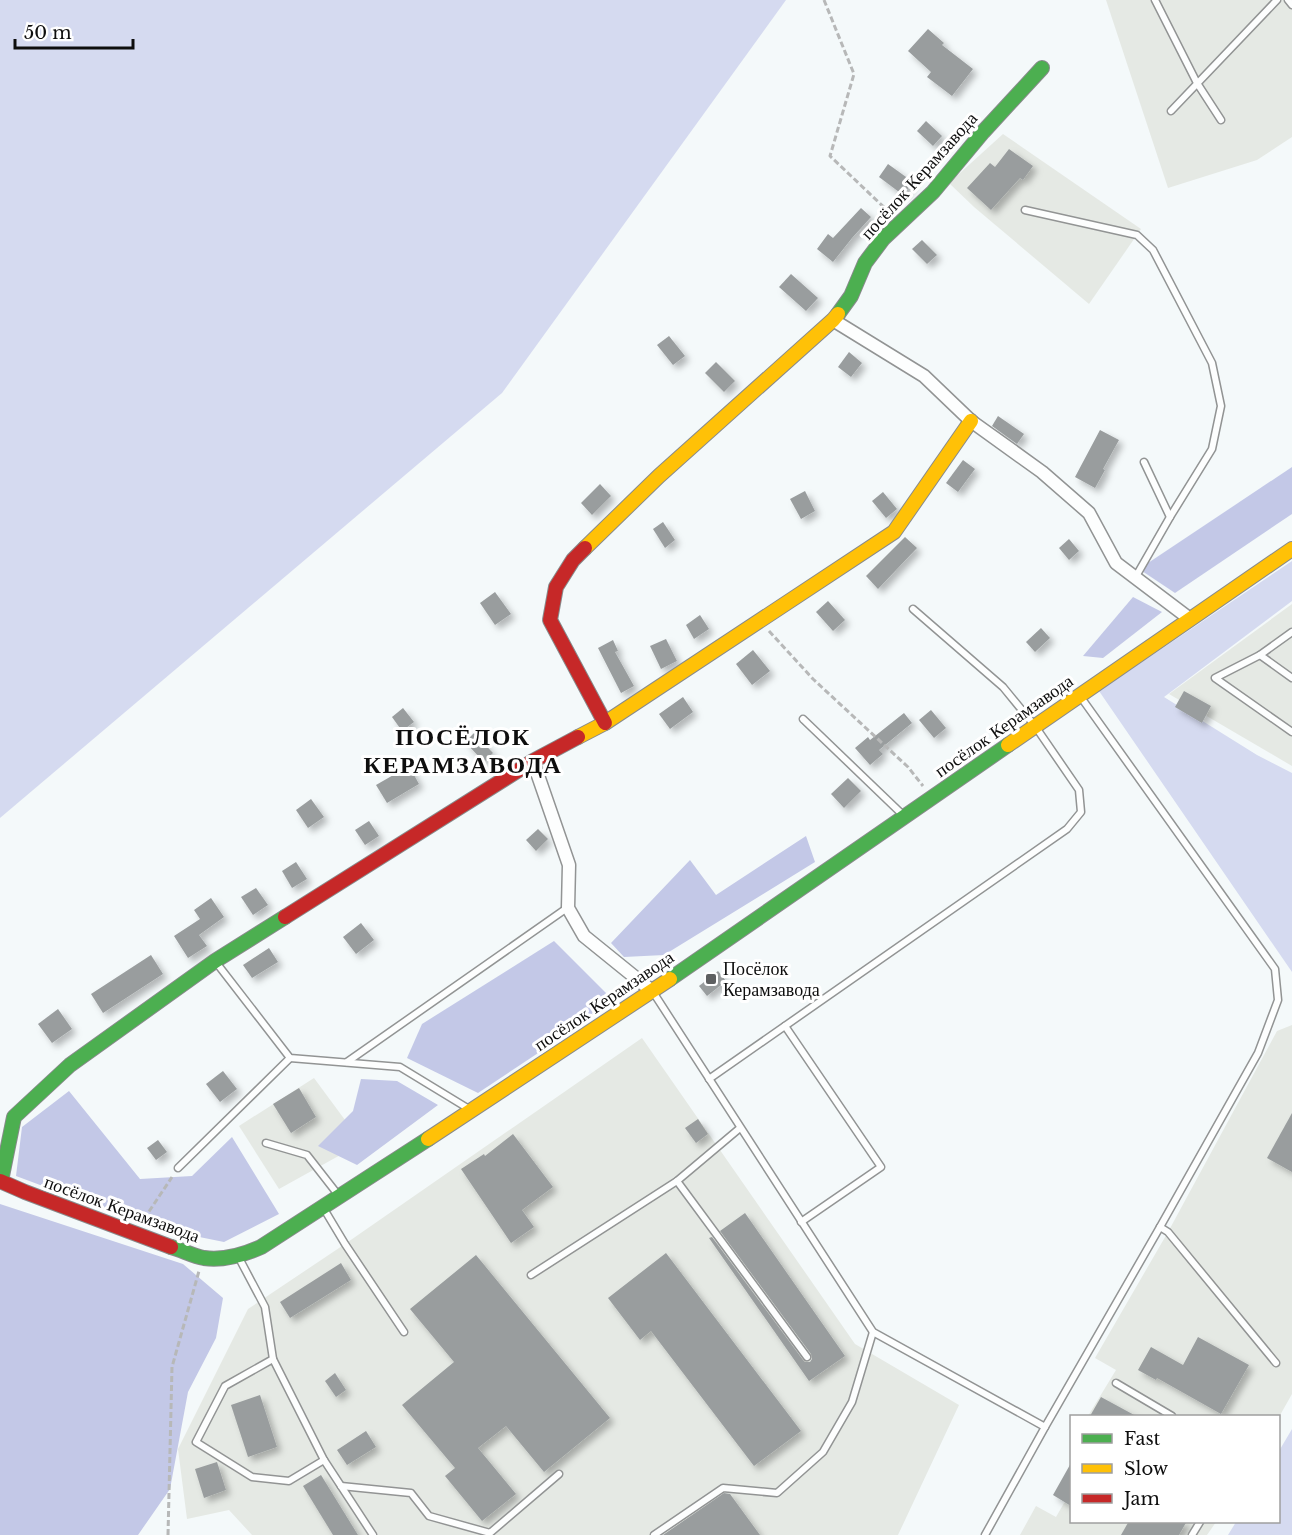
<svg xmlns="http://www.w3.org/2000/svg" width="1292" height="1535" font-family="'Libre Baskerville',serif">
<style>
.industrial{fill:#e5e9e4}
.green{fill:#d5daf0}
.forest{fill:#c3c8e7}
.building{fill:#999d9e;filter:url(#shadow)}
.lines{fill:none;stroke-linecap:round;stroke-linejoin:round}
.lane-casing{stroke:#929494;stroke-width:9}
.street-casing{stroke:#929494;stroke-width:15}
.fast-casing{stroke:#888a8b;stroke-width:16}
.slow-casing{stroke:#888a8b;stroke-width:16}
.jam-casing{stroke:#888a8b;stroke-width:16}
.path{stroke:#b7b8b8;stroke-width:3;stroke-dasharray:6 3;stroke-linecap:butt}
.lane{stroke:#fdfefe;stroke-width:6}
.street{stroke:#fdfefe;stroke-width:12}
.fast{stroke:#4caf50;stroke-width:14}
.slow{stroke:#ffc107;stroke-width:14}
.jam{stroke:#c62828;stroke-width:14}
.poi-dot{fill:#5e6061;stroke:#fff;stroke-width:2}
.labels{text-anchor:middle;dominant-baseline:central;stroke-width:6;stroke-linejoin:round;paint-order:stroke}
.street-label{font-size:18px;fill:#0e0e0e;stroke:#fff}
.poi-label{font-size:18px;fill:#0e0e0e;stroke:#fff;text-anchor:start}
.district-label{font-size:24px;font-weight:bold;letter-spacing:1.5px;fill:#0e0e0e;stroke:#fff}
</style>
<defs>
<filter id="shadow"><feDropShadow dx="4.5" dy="4.5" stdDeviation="3" flood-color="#0004"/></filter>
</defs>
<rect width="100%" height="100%" fill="#f4f9fa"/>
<!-- industrial -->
<g class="industrial">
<polygon points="1106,0 1292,0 1292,137 1257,160 1168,188"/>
<polygon points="1003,134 1141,229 1089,304 974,207 949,183"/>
<polygon points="1292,604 1292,766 1169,694"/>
<polygon points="1292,1025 1292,1394 1279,1417 1088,1416 1116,1370 1095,1358 1168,1232 1277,1031"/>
<polygon points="642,1038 855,1344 959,1405 898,1535 252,1535 229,1510 187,1519 178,1449 248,1309 345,1244"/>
<polygon points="314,1078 362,1143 279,1189 239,1126"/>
<polygon points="1071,1491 1072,1522 1216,1522 1207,1535 1020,1535 1036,1506 1056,1517"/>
</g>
<!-- green -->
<g class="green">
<polygon points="0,0 786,0 502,393 0,818"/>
<polygon points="1292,561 1292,601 1164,697 1257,755 1292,773 1292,972 1099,691"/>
<polygon points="1292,1429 1292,1535 1228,1535 1236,1522 1278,1522 1279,1451"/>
</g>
<!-- forest -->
<g class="forest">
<polygon points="1292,467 1292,514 1175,593 1139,569"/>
<polygon points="1133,597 1162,612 1103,658 1083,656"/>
<polygon points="806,836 815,862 664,955 624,957 611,943 690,860 716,895"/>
<polygon points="554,941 615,1002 478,1093 407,1058 422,1024"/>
<polygon points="361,1079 397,1081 438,1105 357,1165 318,1146 353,1111"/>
<polygon points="69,1091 140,1179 192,1176 232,1137 279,1214 224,1242 155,1228 16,1176 22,1127"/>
<polygon points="0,1204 183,1264 223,1298 216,1338 188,1392 170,1489 138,1535 0,1535"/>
</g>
<!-- building -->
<g class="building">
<polygon points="928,29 944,43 942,45 973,69 952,96 927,77 931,72 908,51"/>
<polygon points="926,121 942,136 933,146 917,131"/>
<polygon points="1009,149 1033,166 1023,180 1020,178 991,210 967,188 990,163 995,167"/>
<polygon points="888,164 913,182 903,195 879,177"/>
<polygon points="861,208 871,217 852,238 833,262 817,249 828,234 833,238"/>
<polygon points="922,240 937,255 927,264 912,249"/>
<polygon points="791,274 818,298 806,311 779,287"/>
<polygon points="669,336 685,356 673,365 657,345"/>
<polygon points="849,352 862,363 851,377 838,367"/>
<polygon points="716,362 735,381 724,392 705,373"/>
<polygon points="998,416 1024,434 1017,444 992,426"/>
<polygon points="1100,430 1119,440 1103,469 1105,470 1095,488 1075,477"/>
<polygon points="963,460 975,469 958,492 946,483"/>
<polygon points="600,484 611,496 592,515 581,503"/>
<polygon points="805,491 815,511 801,519 790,499"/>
<polygon points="883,492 897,509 886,518 872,501"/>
<polygon points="663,522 675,540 665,548 653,529"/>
<polygon points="905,537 917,548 878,589 866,576"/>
<polygon points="1069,539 1079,551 1069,560 1059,548"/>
<polygon points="495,592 511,614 495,625 480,603"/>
<polygon points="828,601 845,620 833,631 816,612"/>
<polygon points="700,615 709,629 694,639 686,625"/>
<polygon points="1041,628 1050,638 1035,652 1026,642"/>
<polygon points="666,639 677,661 661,669 650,646"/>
<polygon points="613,640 618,651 615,652 634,686 621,693 598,648"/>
<polygon points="753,650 770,671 752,685 736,664"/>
<polygon points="1184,691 1211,706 1202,723 1175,707"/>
<polygon points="683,697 693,712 670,729 659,714"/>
<polygon points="403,708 414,722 402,731 392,717"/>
<polygon points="931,710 946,728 934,738 919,720"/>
<polygon points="904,713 912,723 879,750 883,754 870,765 855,748 868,737 870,740"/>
<polygon points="474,733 493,753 484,762 465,742"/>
<polygon points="409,766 419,784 387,803 376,785"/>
<polygon points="848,778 861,791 844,808 831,794"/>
<polygon points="311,799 324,817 308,828 296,810"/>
<polygon points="369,821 379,836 365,845 355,830"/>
<polygon points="538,829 548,839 536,851 526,840"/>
<polygon points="296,862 307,879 292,888 282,871"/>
<polygon points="256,888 268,905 253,915 241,897"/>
<polygon points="211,898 224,917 199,935 207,946 188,958 174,936 200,919 194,910"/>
<polygon points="361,923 374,940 356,954 343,937"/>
<polygon points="269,948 278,962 252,978 243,965"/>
<polygon points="151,955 163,974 103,1013 91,994"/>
<polygon points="718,971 726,981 707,996 699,986"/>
<polygon points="58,1009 72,1029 52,1043 38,1024"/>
<polygon points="223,1071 237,1089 220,1102 206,1084"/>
<polygon points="299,1088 316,1117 291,1133 273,1104"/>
<polygon points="1292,1113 1292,1172 1267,1158"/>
<polygon points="698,1119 708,1134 696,1143 685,1128"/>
<polygon points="513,1134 553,1187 522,1210 534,1227 511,1243 461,1169 484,1154 485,1156"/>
<polygon points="158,1140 167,1152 156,1160 147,1148"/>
<polygon points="745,1213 845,1356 809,1381 709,1238 712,1237 803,1360 805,1362 810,1362 812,1359 811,1354 720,1231"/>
<polygon points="666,1253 801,1431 754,1466 651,1331 640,1340 608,1298"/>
<polygon points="476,1255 610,1418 544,1472 506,1426 478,1448 516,1494 482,1521 445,1476 455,1468 402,1405 454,1362 410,1309"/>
<polygon points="341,1263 351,1280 290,1318 280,1302"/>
<polygon points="1198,1337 1249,1365 1221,1414 1157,1378 1156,1380 1138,1370 1151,1347 1183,1365"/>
<polygon points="335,1373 346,1390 336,1397 325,1381"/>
<polygon points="260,1395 277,1447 248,1457 231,1405"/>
<polygon points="1101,1397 1136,1416 1090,1416"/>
<polygon points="366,1431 376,1447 347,1465 337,1450"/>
<polygon points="217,1462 226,1490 204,1498 195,1469"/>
<polygon points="1071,1463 1071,1506 1053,1495"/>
<polygon points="321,1475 358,1535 333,1535 303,1486"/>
<polygon points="724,1493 730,1494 760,1535 663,1535"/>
<polygon points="1129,1521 1187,1521 1179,1535 1121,1535"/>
</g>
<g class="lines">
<!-- lane casing -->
<g class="lane-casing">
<g id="lane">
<polyline points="1155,0 1197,83 1221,120"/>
<polyline points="1288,0 1292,5"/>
<polyline points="1171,111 1277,0"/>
<polyline points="1025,210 1137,235 1153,250 1212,363 1221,406 1212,449 1170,517 1135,578"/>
<polyline points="1144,462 1170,517"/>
<polyline points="1292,632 1260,655 1292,678"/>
<polyline points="1260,655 1215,678 1292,732"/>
<polyline points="803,719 904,816"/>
<polyline points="215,961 290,1058 400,1067 469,1109"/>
<polyline points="653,992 873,1332 1045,1427 985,1535"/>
<polyline points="785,1026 881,1167 801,1222"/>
<polyline points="347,1062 567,908"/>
<polyline points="709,1079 1067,829 1081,812 1079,790 1035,726 1003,687 913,609"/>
<polyline points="266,1143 307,1155 339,1196"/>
<polyline points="178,1168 290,1058"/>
<polyline points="677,1181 807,1357"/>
<polyline points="324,1209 345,1244 404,1332"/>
<polyline points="1160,1227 1168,1232 1276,1363"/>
<polyline points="239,1258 265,1307 273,1359 324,1460 373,1535"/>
<polyline points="531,1275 677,1181 740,1128"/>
<polyline points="273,1359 225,1386 196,1442 252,1477 289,1481 324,1460"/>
<polyline points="1116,1383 1172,1416"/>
<polyline points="1045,1427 1160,1227 1258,1053 1278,1000 1275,969 1080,696"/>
<polyline points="341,1486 411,1493 429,1516 490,1533 559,1474"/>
<polyline points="654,1535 723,1488 777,1493 823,1452 852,1402 873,1332"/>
<polyline points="1192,1535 1200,1522"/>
</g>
</g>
<!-- street casing -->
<g class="street-casing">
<g id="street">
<polyline points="833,320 924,376 971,421 1042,472 1089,513 1116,563 1190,619"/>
<polyline points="533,761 569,865 568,908 584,936 652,991"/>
</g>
</g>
<!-- fast casing -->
<g class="fast-casing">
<g id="fast">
<polyline points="838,314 851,296 865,263 883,239 933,192 983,132 1042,68"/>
<polyline points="670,979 1008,745"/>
<polyline points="1,1181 14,1117 70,1065 215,961 285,917"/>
<path d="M171,1247C182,1250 193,1256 204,1258C224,1261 243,1255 261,1247L428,1139"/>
</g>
</g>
<!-- slow casing -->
<g class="slow-casing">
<g id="slow">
<polyline points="585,548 659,476 833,320 838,314"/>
<polyline points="578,737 605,723 894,532 971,421"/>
<polyline points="1008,745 1292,549"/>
<polyline points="428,1139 670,979"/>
</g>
</g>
<!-- jam casing -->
<g class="jam-casing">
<g id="jam">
<polyline points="585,548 573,560 556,587 550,620 605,723"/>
<polyline points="285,917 533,761 578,737"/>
<polyline points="0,1181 25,1192 171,1247"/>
</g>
</g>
<!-- path -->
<g class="path">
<polyline points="824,0 854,74 830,156 890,213"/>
<polyline points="769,631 813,679 908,767 923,786"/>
<polyline points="144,1219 172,1177"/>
<polyline points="168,1535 172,1367 199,1271"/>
</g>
<!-- lane -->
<use href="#lane" class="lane"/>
<!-- street -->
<use href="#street" class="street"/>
<!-- fast -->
<use href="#fast" class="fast"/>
<!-- slow -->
<use href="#slow" class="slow"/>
<!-- jam -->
<use href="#jam" class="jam"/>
</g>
<!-- markers -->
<rect class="poi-dot" x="705" y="973" width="12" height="12" rx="3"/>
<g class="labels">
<!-- street labels -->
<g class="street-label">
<text transform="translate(919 176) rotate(-48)">посёлок Керамзавода</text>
<text transform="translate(1004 726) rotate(-35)">посёлок Керамзавода</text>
<text transform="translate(604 1001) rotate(-34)">посёлок Керамзавода</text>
<text transform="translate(122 1209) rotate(20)">посёлок Керамзавода</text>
</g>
<!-- poi labels -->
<g class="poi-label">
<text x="723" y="969">Посёлок<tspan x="723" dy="21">Керамзавода</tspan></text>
</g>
<!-- district labels -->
<g class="district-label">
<text x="463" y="736">ПОСЁЛОК<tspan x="463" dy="28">КЕРАМЗАВОДА</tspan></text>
</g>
</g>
<!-- legend -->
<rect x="1070" y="1415" width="210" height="108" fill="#ffffff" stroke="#9f9f9f" stroke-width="1.5"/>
<rect x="1082" y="1434" width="30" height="9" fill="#4caf50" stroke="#9f9f9f" stroke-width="1.5"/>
<text x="1124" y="1445" font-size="18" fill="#0e0e0e">Fast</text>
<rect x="1082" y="1464" width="30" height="9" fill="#ffc107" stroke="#9f9f9f" stroke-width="1.5"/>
<text x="1124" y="1475" font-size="18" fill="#0e0e0e">Slow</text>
<rect x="1082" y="1494" width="30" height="9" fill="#c62828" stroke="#9f9f9f" stroke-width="1.5"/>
<text x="1124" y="1505" font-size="18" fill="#0e0e0e">Jam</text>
<!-- scale -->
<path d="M15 39v9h118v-9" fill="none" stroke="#0e0e0e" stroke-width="3"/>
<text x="24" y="39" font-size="18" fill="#0e0e0e" stroke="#ffffff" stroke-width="4.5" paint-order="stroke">50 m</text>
</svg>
